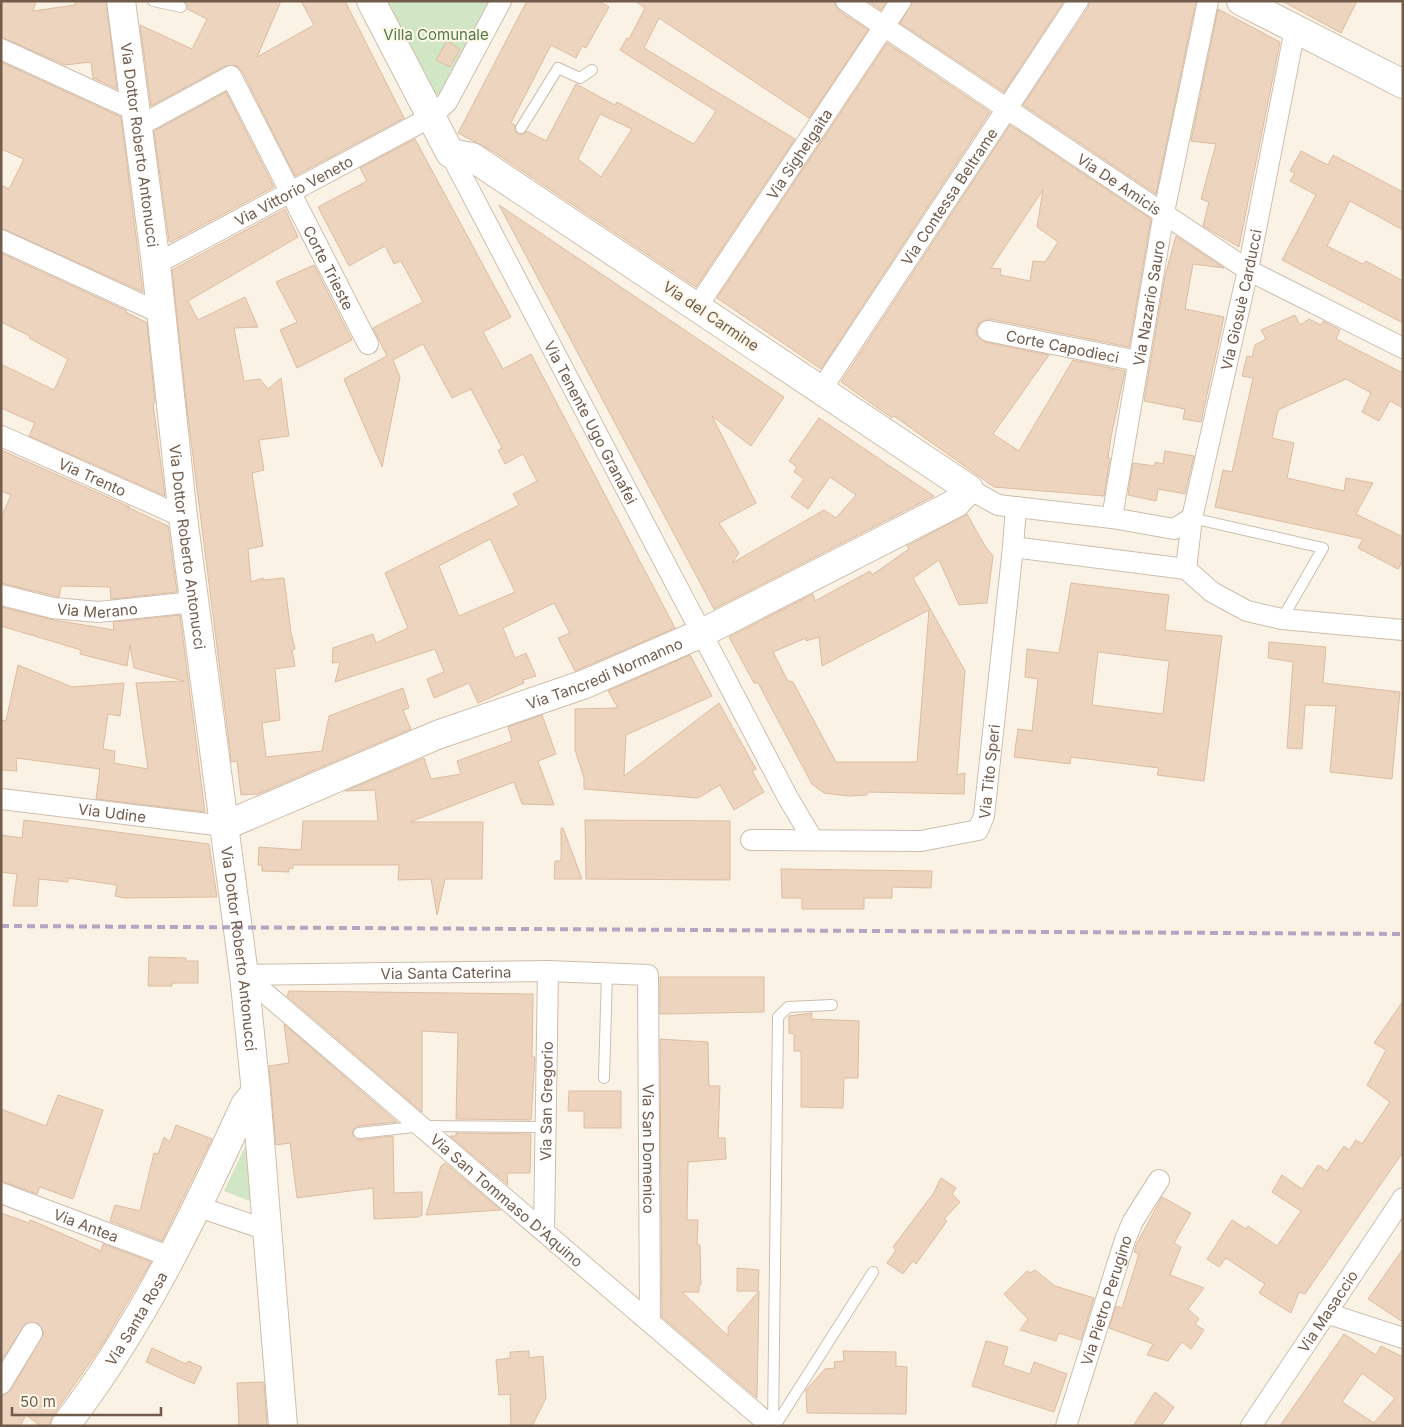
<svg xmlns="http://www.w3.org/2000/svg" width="1404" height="1427" font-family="Inter,sans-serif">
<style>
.green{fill:#d0e6c4}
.building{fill:#edd4be;stroke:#debca0;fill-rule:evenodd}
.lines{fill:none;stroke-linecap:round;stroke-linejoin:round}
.lane-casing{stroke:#cdbeaf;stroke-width:12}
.street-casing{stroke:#cdbeaf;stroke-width:22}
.secondary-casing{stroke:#cfbeac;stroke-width:30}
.lane{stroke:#fff;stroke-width:10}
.street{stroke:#fff;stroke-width:20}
.secondary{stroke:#fff;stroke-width:28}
.rail{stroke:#b7a4c2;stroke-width:4;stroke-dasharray:8 5;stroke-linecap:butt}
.labels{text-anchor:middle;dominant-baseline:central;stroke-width:4;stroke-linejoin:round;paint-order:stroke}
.park-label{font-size:15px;fill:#547b48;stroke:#fdf7ea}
.street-label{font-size:15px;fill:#715c4c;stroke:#fdf7ea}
</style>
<rect width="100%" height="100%" fill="#faf3e5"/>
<!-- green -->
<g class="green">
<polygon points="383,1 490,1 442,92 438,95 431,93"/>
<polygon points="253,1130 257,1204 224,1191"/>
</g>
<!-- building -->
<g class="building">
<polygon points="1,1 36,1 33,11 75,5 75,1 106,1 117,89 93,78 91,62 65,65 1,37"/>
<polygon points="184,1 281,1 257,57 314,25 301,1 345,1 404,118 295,176 242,71 237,66 225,66 151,106 140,25 192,49 207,19 187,9"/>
<path d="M527,1H599L609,7L586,48L582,46L576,58L551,45L511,123L515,125V131L518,134H524L527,131L546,141L576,84L615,105L617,102L694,144L716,111L620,50L627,38L629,39L645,8L635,1H834L839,11L868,30L809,118L659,18L644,48L795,139L696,287L494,152L458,133ZM600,114L632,129L601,177L578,159Z"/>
<polygon points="868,1 887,1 881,10"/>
<polygon points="913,1 1064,1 1004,92 900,23"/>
<polygon points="1090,1 1196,1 1156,194 1023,105 1088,8"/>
<polygon points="1282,1 1357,1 1341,33"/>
<polygon points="1218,9 1280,42 1239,247 1203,226 1209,202 1201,199 1216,144 1191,141"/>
<polygon points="447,41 460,49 450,67 436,60"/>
<polygon points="887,43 990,112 821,369 717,298"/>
<polygon points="1,62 121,117 143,292 1,228 1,185 9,189 24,159 1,149"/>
<polygon points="226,92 274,187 171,242 169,241 154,131"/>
<path d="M1010,125L1151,219L1129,347L990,319L979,323L976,329L977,335L985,342L1049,355L993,434L1019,451L1073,360L1125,371L1111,437L1108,458H1110L1104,496L994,487L894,416L892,418L841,382ZM1043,190L1037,227L1058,242L1045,262L1033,261L1030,281L1000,275L1001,269L991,268Z"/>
<path d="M415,139L511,317L483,332L503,369L531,354L675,628L575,671L558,638L570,633L554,603L503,628L515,658L526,653L536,676L523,680L524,683L478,703L469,683L434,698L427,679L444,672L435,649L335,682L340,662L332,663L333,648L373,634L376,643L408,628L385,573L519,505L513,494L537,481L523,454L505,464L498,450L502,448L471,389L452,398L423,344L393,360L400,377L382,467L344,379L387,356L373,328L423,302L401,261L394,264L385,246L349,266L318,207L367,181L360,168ZM490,539L515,592L459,616L439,566Z"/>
<polygon points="1301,151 1328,165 1333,155 1403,192 1403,230 1350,201 1327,246 1363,264 1366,261 1403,281 1403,323 1282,260 1316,195 1290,181 1295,173 1290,171"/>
<polygon points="499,205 784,397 751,446 712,416 756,503 719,523 739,553 732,563 824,510 836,518 856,495 830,477 808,509 791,497 804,479 794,472 797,467 789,461 819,418 934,496 714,609"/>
<polygon points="285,209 298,237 188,301 198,320 245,297 258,327 234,328 244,381 260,379 268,389 281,378 289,436 259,440 264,470 252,473 263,546 248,549 251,582 263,578 263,580 284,578 291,633 295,649 292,650 295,666 275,669 280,720 262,723 266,757 322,751 329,716 403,688 409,708 403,710 411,729 258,794 241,795 237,761 231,762 230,750 187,409 172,270"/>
<polygon points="1176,236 1224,268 1193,264 1185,309 1224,317 1201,422 1183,419 1185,409 1144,401 1165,276"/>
<polygon points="1,253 127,311 126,312 147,323 155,403 153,403 165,496 29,436 35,423 1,408 1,364 54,390 68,359 29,338 30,336 1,322"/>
<polygon points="314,265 352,340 297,368 280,330 297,322 276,282"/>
<polygon points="1295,315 1300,325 1309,319 1321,325 1323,321 1340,330 1336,339 1403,373 1403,408 1390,401 1379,421 1362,412 1371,393 1346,379 1278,410 1272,438 1294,443 1287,478 1344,491 1346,478 1373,483 1356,514 1403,537 1403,560 1398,569 1358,548 1363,539 1215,507 1223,470 1232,472 1253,378 1242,376 1247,356 1252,357 1255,345 1266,339 1261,330"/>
<polygon points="1,450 130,507 127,507 168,526 177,592 111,599 110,587 61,586 59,597 1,583 1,518 11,495 1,491"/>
<polygon points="1165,451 1194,456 1185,494 1158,489 1156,501 1128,495 1133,463 1155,466 1155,462 1163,464"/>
<path d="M967,514L985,546L993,556L987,603L959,605L939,560L913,578L965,671L957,775L965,773L964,794L867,792V795L848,796L824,793L812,784L758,683H754L729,637L813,594L815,601L870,571L872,575L909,549L907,546ZM929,610L917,762H836L793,682L788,681L773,652L806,638V641L819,637L822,666Z"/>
<path d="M1071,583L1169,595L1165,630L1222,636L1204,781L1157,775L1159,768L1071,757L1070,764L1014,757L1018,729L1032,731L1038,679L1025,677L1027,649L1059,653ZM1098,652L1169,661L1163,714L1092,705Z"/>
<polygon points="1,607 54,620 114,630 113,622 180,615 205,812 96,799 100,769 16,758 17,771 1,770 1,720 6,721 18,665 72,687 124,683 120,716 108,714 103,749 115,751 114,763 148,769 136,683 184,681 134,668 130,645 127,666 80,654 81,650 1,626"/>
<polygon points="1269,642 1326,647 1323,683 1400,692 1392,779 1330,772 1336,706 1305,705 1302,749 1287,748 1293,662 1268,658"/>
<polygon points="690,655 712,696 626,735 624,776 719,703 756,769 752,771 764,792 734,810 720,785 698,798 584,789 584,778 575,750 575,709 618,708 608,691"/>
<polygon points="542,715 556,754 538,761 554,805 522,804 514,782 410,822 483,822 482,879 445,879 437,915 431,879 398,880 399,865 293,865 293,869 289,868 289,872 262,871 262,865 258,865 259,847 301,850 303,821 378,821 375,790 345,791 424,758 431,779 461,774 457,761 512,741 508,727"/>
<polygon points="24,820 209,844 217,897 124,898 115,896 117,885 68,878 68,882 39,879 37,906 13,906 17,874 1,872 1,835 22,838"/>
<polygon points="585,820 730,821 730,880 586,879"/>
<polygon points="561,828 563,828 582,879 554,879 555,861 561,861"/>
<polygon points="781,869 932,871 931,888 892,887 892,898 864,898 864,909 802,909 802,898 782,898"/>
<polygon points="149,957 186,958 186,961 198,961 198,983 172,983 172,986 148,986"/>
<polygon points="660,977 764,977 764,1012 660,1014"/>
<polygon points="289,991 533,994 532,1057 535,1057 531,1120 456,1119 458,1033 422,1031 422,1112 287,996"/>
<polygon points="1403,1001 1403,1152 1305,1294 1299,1292 1291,1313 1259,1293 1265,1284 1226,1258 1219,1267 1207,1259 1232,1220 1246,1229 1248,1226 1277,1246 1301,1211 1272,1192 1282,1175 1302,1189 1318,1165 1327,1171 1344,1146 1349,1150 1356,1140 1362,1144 1390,1102 1367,1085 1386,1050 1374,1043"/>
<polygon points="812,1013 811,1019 859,1021 858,1078 844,1078 843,1108 801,1107 801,1051 794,1051 794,1034 789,1033 789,1016"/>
<polygon points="284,1024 397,1122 358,1126 353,1130 352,1134 359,1140 393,1136 394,1193 422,1192 422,1215 418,1217 374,1219 373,1188 297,1198 290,1143 276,1145 269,1066 289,1063"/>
<polygon points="660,1039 708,1042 709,1086 720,1086 718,1138 725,1138 726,1159 688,1162 687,1220 698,1220 697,1245 700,1245 701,1285 699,1285 699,1292 682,1292 728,1336 728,1327 759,1291 757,1398 662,1317"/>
<polygon points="569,1091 621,1091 621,1128 584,1128 584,1111 568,1111"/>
<polygon points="58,1095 103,1110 73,1199 40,1187 37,1194 1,1181 1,1109 46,1126"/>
<polygon points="176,1125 212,1139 162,1241 110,1221 115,1205 140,1211 154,1153 158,1154 164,1137 170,1142"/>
<polygon points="456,1133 531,1134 530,1173 507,1173 508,1185 450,1136 456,1136"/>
<polygon points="445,1163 501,1210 426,1215 441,1166"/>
<polygon points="941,1178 956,1188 952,1194 960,1202 944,1219 947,1221 916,1264 913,1261 903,1274 887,1263 896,1250 893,1247 933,1194"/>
<polygon points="1162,1197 1191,1213 1174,1243 1181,1247 1170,1275 1204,1288 1188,1309 1199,1319 1195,1324 1204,1330 1191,1349 1182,1342 1168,1361 1147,1355 1153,1344 1109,1328 1116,1306 1122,1308 1139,1254 1134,1252 1136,1245"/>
<polygon points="1,1213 29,1223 30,1220 40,1224 101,1251 103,1244 151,1262 104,1342 52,1417 50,1426 41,1426 26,1415 20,1426 1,1426 1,1396 11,1390 44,1333 38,1323 26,1323 1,1361"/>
<polygon points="1403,1249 1403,1322 1368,1299"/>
<polygon points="737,1268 759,1270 758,1291 737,1291"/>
<polygon points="1035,1270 1055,1286 1094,1298 1081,1340 1059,1333 1056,1341 1020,1330 1028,1319 1004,1294 1027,1271 1030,1273"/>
<path d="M1344,1334L1376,1355L1381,1346L1403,1357V1426H1280ZM1362,1373L1395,1398L1374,1423L1342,1402Z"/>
<polygon points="986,1341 1008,1347 1003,1365 1030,1374 1034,1362 1067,1374 1054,1412 972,1386"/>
<polygon points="152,1348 186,1364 188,1361 202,1367 194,1384 146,1362"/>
<polygon points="529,1351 529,1358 543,1356 546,1398 532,1426 511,1426 510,1394 499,1395 496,1360 510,1358 510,1352"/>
<polygon points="843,1351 896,1352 896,1366 907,1367 906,1414 807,1413 806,1390 825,1369 835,1368 834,1362 844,1361"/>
<polygon points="264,1382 267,1426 239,1426 237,1383"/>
<polygon points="1155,1392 1174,1407 1161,1426 1133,1426"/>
</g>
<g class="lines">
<!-- lane casing -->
<g class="lane-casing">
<g id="lane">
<polyline points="153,1 181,7"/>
<polyline points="521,128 558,68 580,78 592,70"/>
<polyline points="1192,518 1323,548 1282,619"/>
<polyline points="604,1078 607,973"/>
<polyline points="359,1133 423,1126 545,1127"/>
<polyline points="773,1426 778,1017 788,1007 832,1005"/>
<polyline points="775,1426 873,1272"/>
</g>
</g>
<!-- street casing -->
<g class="street-casing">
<g id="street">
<path id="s1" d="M846,1L1248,270L1403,348"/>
<polyline points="1,49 134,110"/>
<path id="s2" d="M137,127L231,76L368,344"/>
<path id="s3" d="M450,153L787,796L813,840"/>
<polyline points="1,240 160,313"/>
<path id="s4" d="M156,264L431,117L447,102L501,1"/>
<path id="s5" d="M697,307L901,1"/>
<path id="s6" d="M988,331L1138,361"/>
<path id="s7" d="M821,390L1078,1"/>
<path id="s8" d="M1,436L183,517"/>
<polyline points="969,489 998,505 1112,518 1174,529 1192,518"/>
<polyline points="1016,507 1013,547 1186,569 1212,592 1247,611 1282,619 1403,630"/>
<path id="s9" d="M1112,518L1164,212L1208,1"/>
<path id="s10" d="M1186,569L1192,518L1248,270L1295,29"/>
<path id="s11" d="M1,595L53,608L99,612L194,602"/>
<path id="s12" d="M1,799L224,826"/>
<path id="s13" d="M751,840L921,841L978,830L984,816L1013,547"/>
<path id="s14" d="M244,975L548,971L648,975L650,1322"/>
<path id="s15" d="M244,975L771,1426"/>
<path id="s16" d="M1,1193L171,1257"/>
<polyline points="199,1207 267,1230"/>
<path id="s17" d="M544,1231L548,971"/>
<polyline points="1326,1313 1403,1338"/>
<polyline points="1,1384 32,1333"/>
<path id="s18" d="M1066,1426L1125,1240L1133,1221L1159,1180"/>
<path id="s19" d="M1251,1426L1403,1198"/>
</g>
</g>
<!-- secondary casing -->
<g class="secondary-casing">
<g id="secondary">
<path id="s20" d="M121,1L156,264L183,517L244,975L256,1092L283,1426"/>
<polyline points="1241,1 1403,84"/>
<path id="s21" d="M224,826L437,735L585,684L702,633L956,503L969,489L472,157L450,153L371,1"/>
<path id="s22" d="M65,1426C140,1328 194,1217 245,1105L256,1092"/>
</g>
</g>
<!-- lane -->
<use href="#lane" class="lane"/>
<!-- street -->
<use href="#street" class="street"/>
<!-- secondary -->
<use href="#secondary" class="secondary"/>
<!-- rail -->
<polyline class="rail" points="1,926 1403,934"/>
</g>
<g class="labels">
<!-- park labels -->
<g class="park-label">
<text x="436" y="34">Villa Comunale</text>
</g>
<!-- street labels -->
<g class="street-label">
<text stroke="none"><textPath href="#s20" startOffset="145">Via Dottor Roberto Antonucci</textPath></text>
<text stroke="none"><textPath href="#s5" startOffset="184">Via Sighelgaita</textPath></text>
<text stroke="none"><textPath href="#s1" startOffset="329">Via De Amicis</textPath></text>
<text stroke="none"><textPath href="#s4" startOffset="156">Via Vittorio Veneto</textPath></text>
<text stroke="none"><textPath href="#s7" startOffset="232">Via Contessa Beltrame</textPath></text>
<text stroke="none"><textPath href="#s2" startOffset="322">Corte Trieste</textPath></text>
<text stroke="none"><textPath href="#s10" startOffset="275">Via Giosuè Carducci</textPath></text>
<text stroke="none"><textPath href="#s9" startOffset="218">Via Nazario Sauro</textPath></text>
<text transform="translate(711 316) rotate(34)">Via del Carmine</text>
<text stroke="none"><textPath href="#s6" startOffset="76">Corte Capodieci</textPath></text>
<text stroke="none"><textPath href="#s3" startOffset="304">Via Tenente Ugo Granafei</textPath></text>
<text stroke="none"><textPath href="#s8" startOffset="100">Via Trento</textPath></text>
<text stroke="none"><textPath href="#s20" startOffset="550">Via Dottor Roberto Antonucci</textPath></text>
<text stroke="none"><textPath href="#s11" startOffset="98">Via Merano</textPath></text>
<text stroke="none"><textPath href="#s21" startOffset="410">Via Tancredi Normanno</textPath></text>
<text stroke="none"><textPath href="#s13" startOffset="288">Via Tito Speri</textPath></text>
<text stroke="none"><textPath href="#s12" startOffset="112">Via Udine</textPath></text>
<text stroke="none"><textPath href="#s20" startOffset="955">Via Dottor Roberto Antonucci</textPath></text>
<text stroke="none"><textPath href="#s14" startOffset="202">Via Santa Caterina</textPath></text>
<text stroke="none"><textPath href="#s17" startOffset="130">Via San Gregorio</textPath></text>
<text stroke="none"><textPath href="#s14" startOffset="578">Via San Domenico</textPath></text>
<text stroke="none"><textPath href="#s15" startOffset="346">Via San Tommaso D'Aquino</textPath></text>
<text stroke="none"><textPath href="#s16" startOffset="91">Via Antea</textPath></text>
<text stroke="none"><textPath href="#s18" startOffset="132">Via Pietro Perugino</textPath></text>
<text stroke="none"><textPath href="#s19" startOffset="138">Via Masaccio</textPath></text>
<text stroke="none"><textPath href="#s22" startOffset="129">Via Santa Rosa</textPath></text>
</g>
</g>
<!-- border -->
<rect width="1404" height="1427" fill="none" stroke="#715c4c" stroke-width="5"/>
<!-- scale -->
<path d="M12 1407v8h149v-8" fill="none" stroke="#715c4c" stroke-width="2.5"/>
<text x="20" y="1407" font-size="15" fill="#715c4c" stroke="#fdf7ea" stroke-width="4" paint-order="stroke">50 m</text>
</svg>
